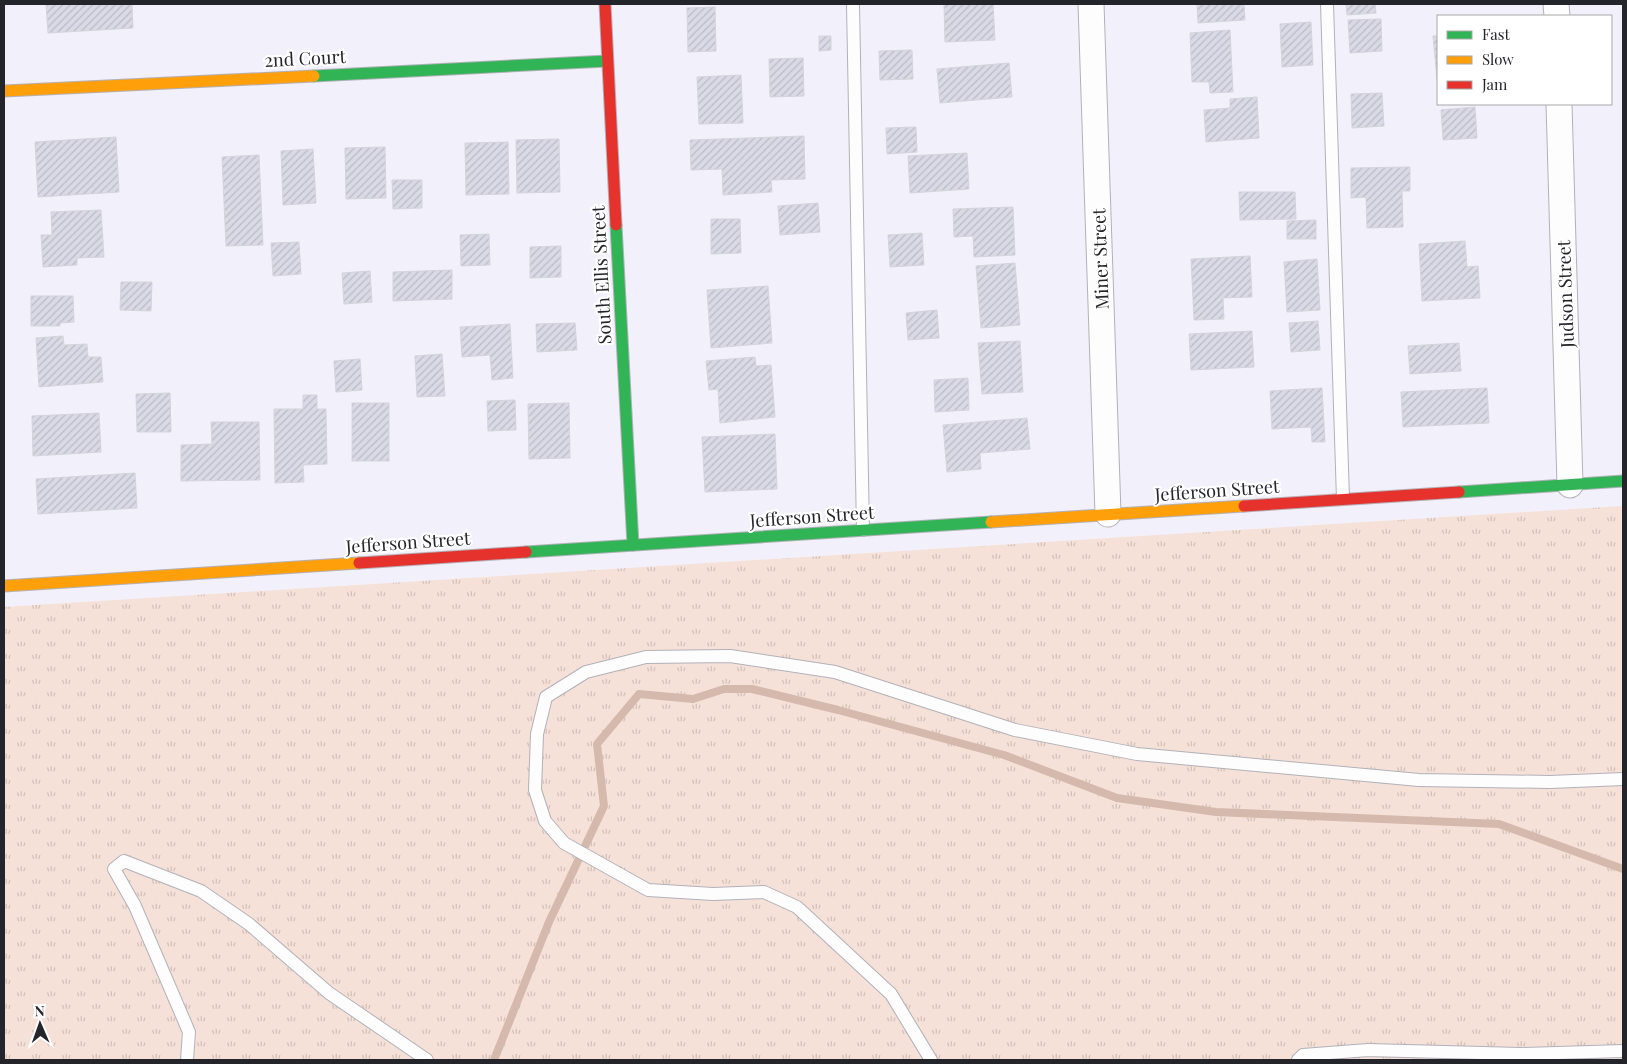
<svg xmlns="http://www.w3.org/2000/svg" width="1627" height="1064" font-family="'Playfair Display',serif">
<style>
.grass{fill:url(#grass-tufts)}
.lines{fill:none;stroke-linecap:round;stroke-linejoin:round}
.stream{stroke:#d5b9ac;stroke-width:8}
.building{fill:url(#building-hatch);stroke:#d5d4dc}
.lane-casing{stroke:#b2b1b9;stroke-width:14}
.street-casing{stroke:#b2b1b9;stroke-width:27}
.fast-casing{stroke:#b2b1b9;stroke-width:13}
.slow-casing{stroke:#b2b1b9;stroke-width:13}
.jam-casing{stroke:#b2b1b9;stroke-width:13}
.lane{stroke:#fdfdfe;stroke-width:12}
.street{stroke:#fdfdfe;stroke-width:25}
.fast{stroke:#30b455;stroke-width:11}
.slow{stroke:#ff9f0a;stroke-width:11}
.jam{stroke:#e5322d;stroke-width:11}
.labels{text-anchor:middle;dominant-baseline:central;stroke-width:4.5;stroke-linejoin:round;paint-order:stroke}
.street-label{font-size:18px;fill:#24242b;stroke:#fff}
</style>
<defs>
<pattern id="grass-tufts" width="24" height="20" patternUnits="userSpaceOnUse" patternTransform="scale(1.25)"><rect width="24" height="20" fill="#f6e1d8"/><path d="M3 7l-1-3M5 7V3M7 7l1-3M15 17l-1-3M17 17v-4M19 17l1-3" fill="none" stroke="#d3c1ba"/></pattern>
<pattern id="building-hatch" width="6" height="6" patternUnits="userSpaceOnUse" patternTransform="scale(1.25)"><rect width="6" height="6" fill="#dad9e6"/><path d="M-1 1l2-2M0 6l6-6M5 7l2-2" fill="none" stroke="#bbbac5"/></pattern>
</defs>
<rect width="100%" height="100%" fill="#f2f0fa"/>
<!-- grass -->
<polygon class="grass" points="1623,506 1623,1060 4,1060 4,607"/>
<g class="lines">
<!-- stream -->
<polyline class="stream" points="494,1060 549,922 604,806 597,744 639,694 693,699 724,689 752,689 838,710 1004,755 1117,798 1216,812 1499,824 1623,869"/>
</g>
<!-- building -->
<g class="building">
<polygon points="46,4 132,4 133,28 48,33"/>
<polygon points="944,4 993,4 995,40 945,42"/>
<polygon points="1197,4 1244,4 1245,20 1198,23"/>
<polygon points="1346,4 1375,4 1376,13 1347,15"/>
<polygon points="715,7 716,51 688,52 687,8"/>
<polygon points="1381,19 1382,51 1350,53 1348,20"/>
<polygon points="1311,22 1313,65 1282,67 1280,24"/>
<polygon points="1230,30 1233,92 1210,93 1209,82 1192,82 1190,33"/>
<polygon points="819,36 831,36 831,50 819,51"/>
<polygon points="1433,36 1438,36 1438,79 1437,79"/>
<polygon points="912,50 913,79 880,80 879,51"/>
<polygon points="803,58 804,96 770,97 769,59"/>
<polygon points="1009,63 1012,97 940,103 937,69"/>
<polygon points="741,75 743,123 699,124 697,77"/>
<polygon points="1382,93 1384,126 1352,128 1351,94"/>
<polygon points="1257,97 1259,138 1206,142 1204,110 1230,108 1230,99"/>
<polygon points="1475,107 1477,138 1443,140 1441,110"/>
<polygon points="916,127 917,152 887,154 886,128"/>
<polygon points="804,136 805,179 771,180 772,192 723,195 722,169 691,170 690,140"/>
<polygon points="116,137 119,192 38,197 35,142"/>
<polygon points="559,139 560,192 517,193 516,140"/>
<polygon points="508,142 509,194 466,195 465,143"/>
<polygon points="385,147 386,198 346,199 345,148"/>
<polygon points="313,149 316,203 283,205 281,151"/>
<polygon points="967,153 969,189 910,193 908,156"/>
<polygon points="259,155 263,245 226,246 222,157"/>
<polygon points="1410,167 1410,191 1402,191 1403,227 1367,228 1366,197 1351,198 1351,168"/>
<polygon points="392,180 422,180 422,208 393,209"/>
<polygon points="1239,192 1295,192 1296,219 1240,220"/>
<polygon points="818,203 820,232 780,235 778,206"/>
<polygon points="1013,207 1015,255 974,257 973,236 954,237 953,209"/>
<polygon points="101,210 104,257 77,258 77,265 43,267 41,235 52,235 51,212"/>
<polygon points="711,219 740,219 741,253 711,254"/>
<polygon points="1316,220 1316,239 1287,239 1287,221"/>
<polygon points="922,233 924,265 890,267 888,235"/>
<polygon points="489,234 490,265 461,266 460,235"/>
<polygon points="1465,241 1467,267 1478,266 1480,298 1422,301 1419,244"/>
<polygon points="299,242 301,274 273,276 271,243"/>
<polygon points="561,246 561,277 530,278 530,247"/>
<polygon points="1250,256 1252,297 1223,298 1224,319 1194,320 1191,259"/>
<polygon points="1317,259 1320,310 1287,312 1284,262"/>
<polygon points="1015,263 1020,325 981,328 976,266"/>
<polygon points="452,270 452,299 393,301 393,272"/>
<polygon points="370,271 372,302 344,304 342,273"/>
<polygon points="121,282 152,282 151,311 120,310"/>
<polygon points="768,286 772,343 711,348 707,290"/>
<polygon points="31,296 73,296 74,322 60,323 60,326 31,326"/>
<polygon points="937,310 939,338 908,340 906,313"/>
<polygon points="1318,321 1320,350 1291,352 1289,323"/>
<polygon points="575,323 577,350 537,352 536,324"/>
<polygon points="510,324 513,378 492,380 490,355 462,357 460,327"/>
<polygon points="1252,331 1254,367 1191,370 1189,334"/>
<polygon points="63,336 64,345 87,344 88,357 101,357 103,382 39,387 36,338"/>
<polygon points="1020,341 1023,392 982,394 978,343"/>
<polygon points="1459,343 1461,371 1410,374 1408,346"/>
<polygon points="442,354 445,396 417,397 415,356"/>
<polygon points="755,357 756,366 771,365 775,417 720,423 718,389 709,390 706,361"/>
<polygon points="360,359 362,390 336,392 334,361"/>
<polygon points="968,378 969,410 935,412 934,380"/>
<polygon points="1322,388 1325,442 1312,442 1311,427 1272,429 1270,391"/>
<polygon points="1487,388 1489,423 1403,427 1401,392"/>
<polygon points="170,393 171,432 137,432 136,394"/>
<polygon points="303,395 317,395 317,409 326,409 327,464 303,465 304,482 275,483 274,409 303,409"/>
<polygon points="515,400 516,430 488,431 487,401"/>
<rect x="352" y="403" width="37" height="58"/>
<polygon points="569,403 570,458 529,459 528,404"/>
<polygon points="99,413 101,452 33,456 32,416"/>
<polygon points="1027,418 1030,449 980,453 981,469 947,472 943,425"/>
<polygon points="211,422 259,422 260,480 181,481 181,445 212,444"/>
<polygon points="775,434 777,489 705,492 702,437"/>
<polygon points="135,473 137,508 38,514 36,479"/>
</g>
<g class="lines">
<!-- lane casing -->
<g class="lane-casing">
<g id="lane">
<polyline points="853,4 863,530"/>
<polyline points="1327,4 1343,499"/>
<polyline points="187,1060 189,1032 135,906 114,869 124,861 201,891 249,924 329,993 427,1060"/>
<polyline points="931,1060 891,994 797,907 764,892 713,894 648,890 564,843 545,821 535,790 537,734 546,697 586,672 646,657 730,656 835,672 1015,730 1137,754 1419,780 1550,782 1623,779"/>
<polyline points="1298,1060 1303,1055 1368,1050 1520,1054 1623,1051"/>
</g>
</g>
<!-- street casing -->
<g class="street-casing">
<g id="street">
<polyline points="1091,4 1108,514"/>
<polyline points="1556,4 1557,16"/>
<polyline points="1559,104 1570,485"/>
</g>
</g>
<!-- fast casing -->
<g class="fast-casing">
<g id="fast">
<polyline points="314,76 607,61"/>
<polyline points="616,225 633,545"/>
<polyline points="1459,492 1623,481"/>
<polyline points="526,552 991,522"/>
</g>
</g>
<!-- slow casing -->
<g class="slow-casing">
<g id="slow">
<polyline points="4,91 314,76"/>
<polyline points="991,522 1244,506"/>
<polyline points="4,586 359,563"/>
</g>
</g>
<!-- jam casing -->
<g class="jam-casing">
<g id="jam">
<polyline points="605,4 616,225"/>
<polyline points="1244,506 1459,492"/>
<polyline points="359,563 526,552"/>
</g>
</g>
<!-- lane -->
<use href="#lane" class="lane"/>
<!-- street -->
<use href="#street" class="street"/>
<!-- fast -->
<use href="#fast" class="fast"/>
<!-- slow -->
<use href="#slow" class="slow"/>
<!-- jam -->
<use href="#jam" class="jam"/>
</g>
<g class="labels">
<!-- street labels -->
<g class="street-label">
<text transform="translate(305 58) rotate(-3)">2nd Court</text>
<text transform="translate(1100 259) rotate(-92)">Miner Street</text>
<text transform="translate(601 275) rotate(-93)">South Ellis Street</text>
<text transform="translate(1565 294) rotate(-92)">Judson Street</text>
<text transform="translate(1217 490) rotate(-4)">Jefferson Street</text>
<text transform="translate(812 516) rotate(-4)">Jefferson Street</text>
<text transform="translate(408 542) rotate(-4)">Jefferson Street</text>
</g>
</g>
<!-- border -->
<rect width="1627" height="1064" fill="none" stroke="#24242b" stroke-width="10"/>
<!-- legend -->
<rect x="1437" y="15" width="175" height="90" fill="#ffffff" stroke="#a7a7aa"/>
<rect x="1447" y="31" width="25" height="8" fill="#30b455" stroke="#a7a7aa"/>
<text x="1482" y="40" font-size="15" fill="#24242b">Fast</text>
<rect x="1447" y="56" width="25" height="8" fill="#ff9f0a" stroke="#a7a7aa"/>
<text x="1482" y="65" font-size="15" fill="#24242b">Slow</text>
<rect x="1447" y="81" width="25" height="8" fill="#e5322d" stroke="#a7a7aa"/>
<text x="1482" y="90" font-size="15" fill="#24242b">Jam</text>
<!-- north arrow -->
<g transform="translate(40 1024) rotate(358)" stroke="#ffffff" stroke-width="4" paint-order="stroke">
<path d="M0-4L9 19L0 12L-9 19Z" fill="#24242b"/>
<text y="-8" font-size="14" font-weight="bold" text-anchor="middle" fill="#24242b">N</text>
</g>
</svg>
